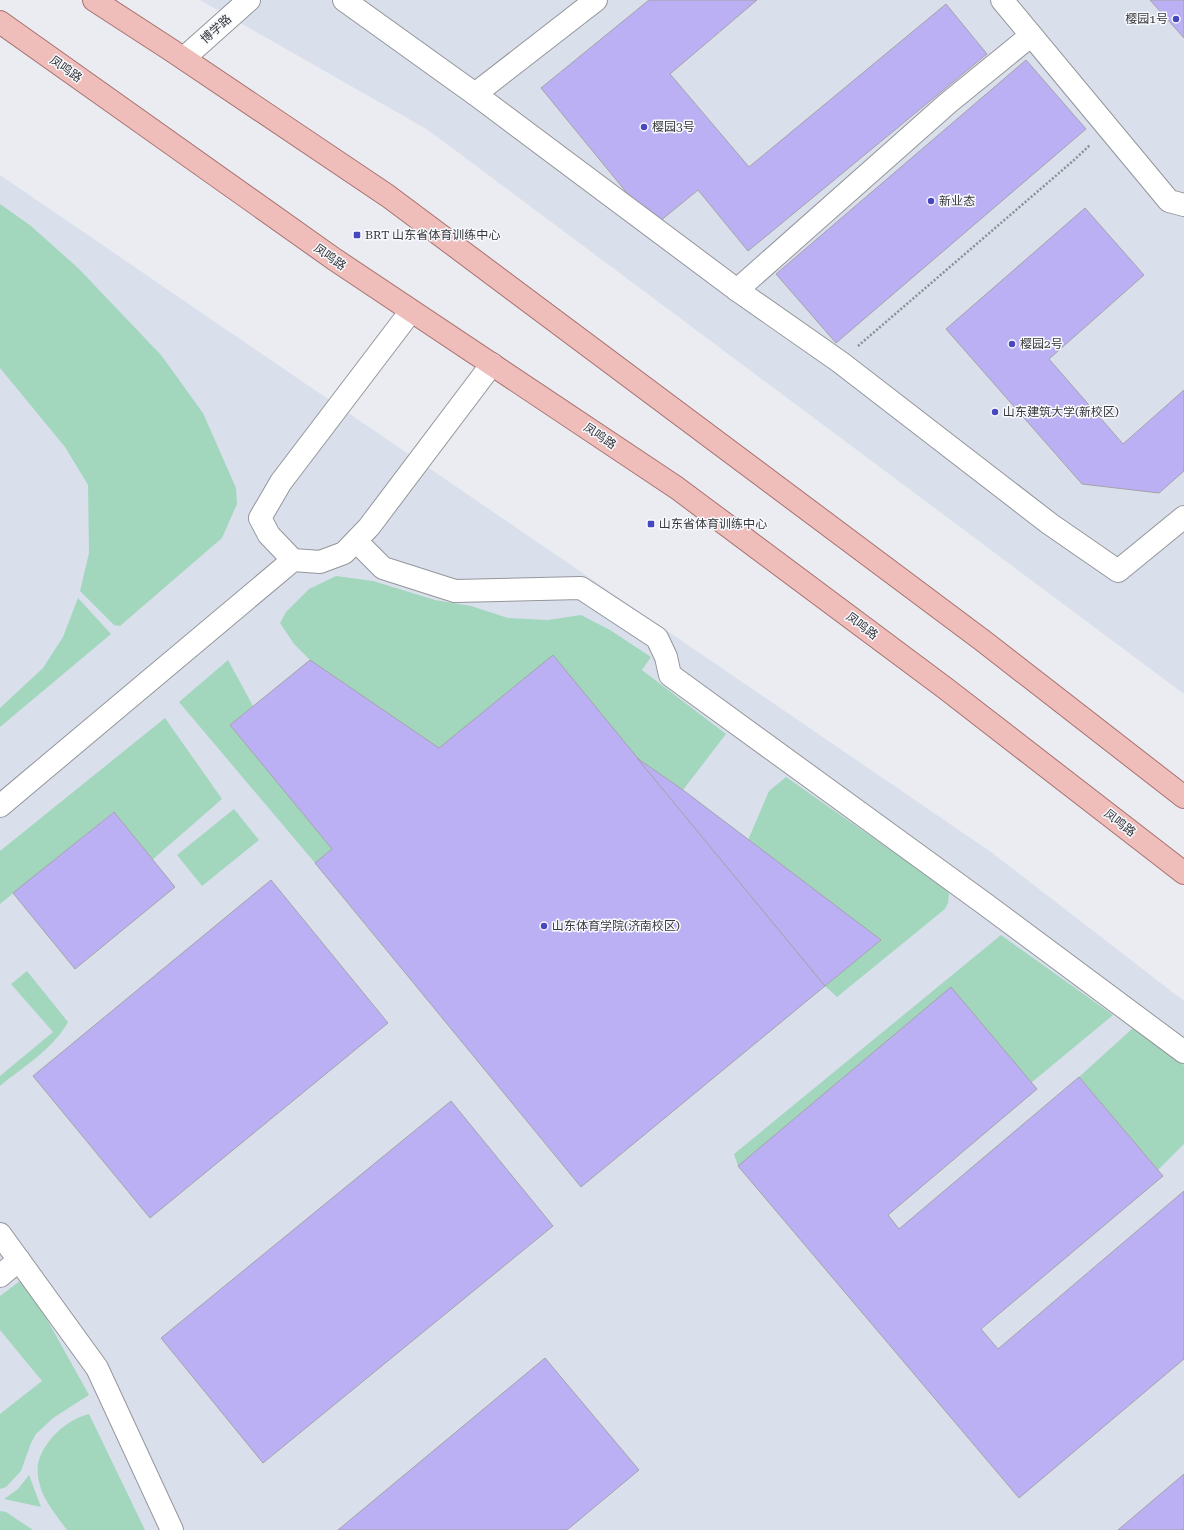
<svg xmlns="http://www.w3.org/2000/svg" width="1184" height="1530" font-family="'Roboto Serif','Noto Sans SC',serif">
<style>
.built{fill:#dadfec}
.green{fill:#a2d7be}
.building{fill:#bcb0f4;stroke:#a4a3a9}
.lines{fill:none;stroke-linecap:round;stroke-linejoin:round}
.minor-casing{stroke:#94969b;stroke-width:24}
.major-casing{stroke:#a7726f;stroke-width:24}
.path{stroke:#8d8e92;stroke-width:2.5;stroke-dasharray:2 2;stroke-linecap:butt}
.minor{stroke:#fff;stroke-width:22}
.major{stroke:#efbdba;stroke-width:22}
.poi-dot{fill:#4947bd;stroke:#f7f9fe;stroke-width:1.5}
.labels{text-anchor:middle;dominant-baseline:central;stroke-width:3;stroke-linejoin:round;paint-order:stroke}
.poi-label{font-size:12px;fill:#363739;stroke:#f7f9fe;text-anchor:start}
.street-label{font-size:12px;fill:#363739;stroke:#f7f9fe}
</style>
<rect width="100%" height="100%" fill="#eaecf2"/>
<!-- built -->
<g class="built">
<polygon points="200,0 1184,0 1184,694 428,130"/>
<polygon points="0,175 991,852 1184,1001 1184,1530 0,1530"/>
</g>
<!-- green -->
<g class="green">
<polygon points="0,204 31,226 78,268 161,355 203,413 236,488 237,504 222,538 120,626 114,625 80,591 89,553 88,485 65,447 0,368"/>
<polygon points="336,576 373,581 435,600 471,606 508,618 548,620 581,615 610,630 651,657 642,670 726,734 683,790 637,758 439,748 310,660 294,644 280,623 286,612 309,589"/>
<polygon points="78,598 111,634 0,727 0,708 43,668 63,637"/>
<polygon points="228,660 253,706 230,725 332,849 315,863 179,702"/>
<polygon points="165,718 222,799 152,860 113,812 0,904 0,851"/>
<polygon points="786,777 945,888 949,894 948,903 945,909 837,997 825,986 881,940 748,840 769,791"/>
<polygon points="234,809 259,840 202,886 177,855"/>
<polygon points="1001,935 1113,1015 1031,1083 738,1166 734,1154"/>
<path d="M27,971L68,1022C54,1048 23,1067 0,1086V1076L53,1032L11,984Z"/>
<polygon points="1133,1028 1184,1065 1184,1144 1158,1170 1079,1077"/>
<polygon points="24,1278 89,1395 53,1418 36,1434 31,1443 21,1471 6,1487 0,1489 0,1414 42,1381 0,1330 0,1296"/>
<path d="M89,1414L145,1530H67C59,1519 42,1498 40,1485C38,1480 37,1470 38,1464C43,1441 67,1419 89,1414Z"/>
<polygon points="29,1475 41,1507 4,1499 18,1489"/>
<polygon points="0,1511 6,1512 33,1530 0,1530"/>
</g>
<!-- building -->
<g class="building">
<polygon points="649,0 757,0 670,74 749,167 946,4 987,54 748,251 698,190 654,226 541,88"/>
<polygon points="1150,0 1184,0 1184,38"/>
<polygon points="1026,60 1086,129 836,343 776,274"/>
<polygon points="1085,208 1144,275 1049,359 1123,444 1184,390 1184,471 1159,493 1082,484 946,329"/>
<polygon points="553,655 825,986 581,1187 315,863 332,849 230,725 310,660 439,748"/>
<polygon points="637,758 683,790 881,940 825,986"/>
<polygon points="114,812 175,887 75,969 13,893"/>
<polygon points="271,880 388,1023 150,1218 33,1076"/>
<polygon points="951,987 1037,1089 888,1215 899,1229 1079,1077 1163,1176 981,1329 998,1349 1184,1191 1184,1359 1019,1498 738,1166"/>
<polygon points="451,1101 553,1226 263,1463 161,1338"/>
<polygon points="545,1358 639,1470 567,1530 338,1530"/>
<polygon points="1184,1474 1184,1530 1118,1530"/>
</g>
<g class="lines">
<!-- minor casing -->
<g class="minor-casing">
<g id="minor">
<polyline points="344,0 475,94"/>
<polyline points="596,0 475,94 737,290"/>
<polyline points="1002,0 1169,201 1184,205"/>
<polyline points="1030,34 1023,42 948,103 737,290 840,362 1050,524 1118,571 1184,517"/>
<polyline points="184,58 249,0"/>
<polyline points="356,541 383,568 455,591 581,588 657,638 666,657 670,675 985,904 1184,1052"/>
<polyline points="293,560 269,535 260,518 281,482 411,311"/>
<polyline points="0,806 293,560 320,562 344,553 369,527 492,364"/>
<polyline points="0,1234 97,1368 172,1530"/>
<polyline points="0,1276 19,1260"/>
</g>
</g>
<!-- major casing -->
<g class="major-casing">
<g id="major">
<polyline points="94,0 171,50 388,196 982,640 1184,797"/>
<polyline points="0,22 334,259 677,488 945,688 1184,873"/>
</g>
</g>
<!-- path -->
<polyline class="path" points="858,346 1073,161 1090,145"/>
<!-- minor -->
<use href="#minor" class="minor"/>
<!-- major -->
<use href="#major" class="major"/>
</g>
<!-- markers -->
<g class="poi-dot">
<circle cx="1176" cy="19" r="4"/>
<circle cx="644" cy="127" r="4"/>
<circle cx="931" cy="201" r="4"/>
<rect x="353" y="231" width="8" height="8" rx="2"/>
<circle cx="1012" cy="344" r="4"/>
<circle cx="995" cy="412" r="4"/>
<rect x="647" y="520" width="8" height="8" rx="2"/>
<circle cx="544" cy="926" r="4"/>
</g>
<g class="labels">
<!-- poi labels -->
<g class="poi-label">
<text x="1168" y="19" text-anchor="end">樱园1号</text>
<text x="652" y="127">樱园3号</text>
<text x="939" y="201">新业态</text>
<text x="365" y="235">BRT 山东省体育训练中心</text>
<text x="1020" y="344">樱园2号</text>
<text x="1003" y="412">山东建筑大学(新校区)</text>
<text x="659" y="524">山东省体育训练中心</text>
<text x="552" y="926">山东体育学院(济南校区)</text>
</g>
<!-- street labels -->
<g class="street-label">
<text transform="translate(216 29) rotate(-42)">博学路</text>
<text transform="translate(66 69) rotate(35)">凤鸣路</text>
<text transform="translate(330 257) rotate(35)">凤鸣路</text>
<text transform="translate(600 436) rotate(34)">凤鸣路</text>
<text transform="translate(862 626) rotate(37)">凤鸣路</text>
<text transform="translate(1120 823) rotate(38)">凤鸣路</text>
</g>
</g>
</svg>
